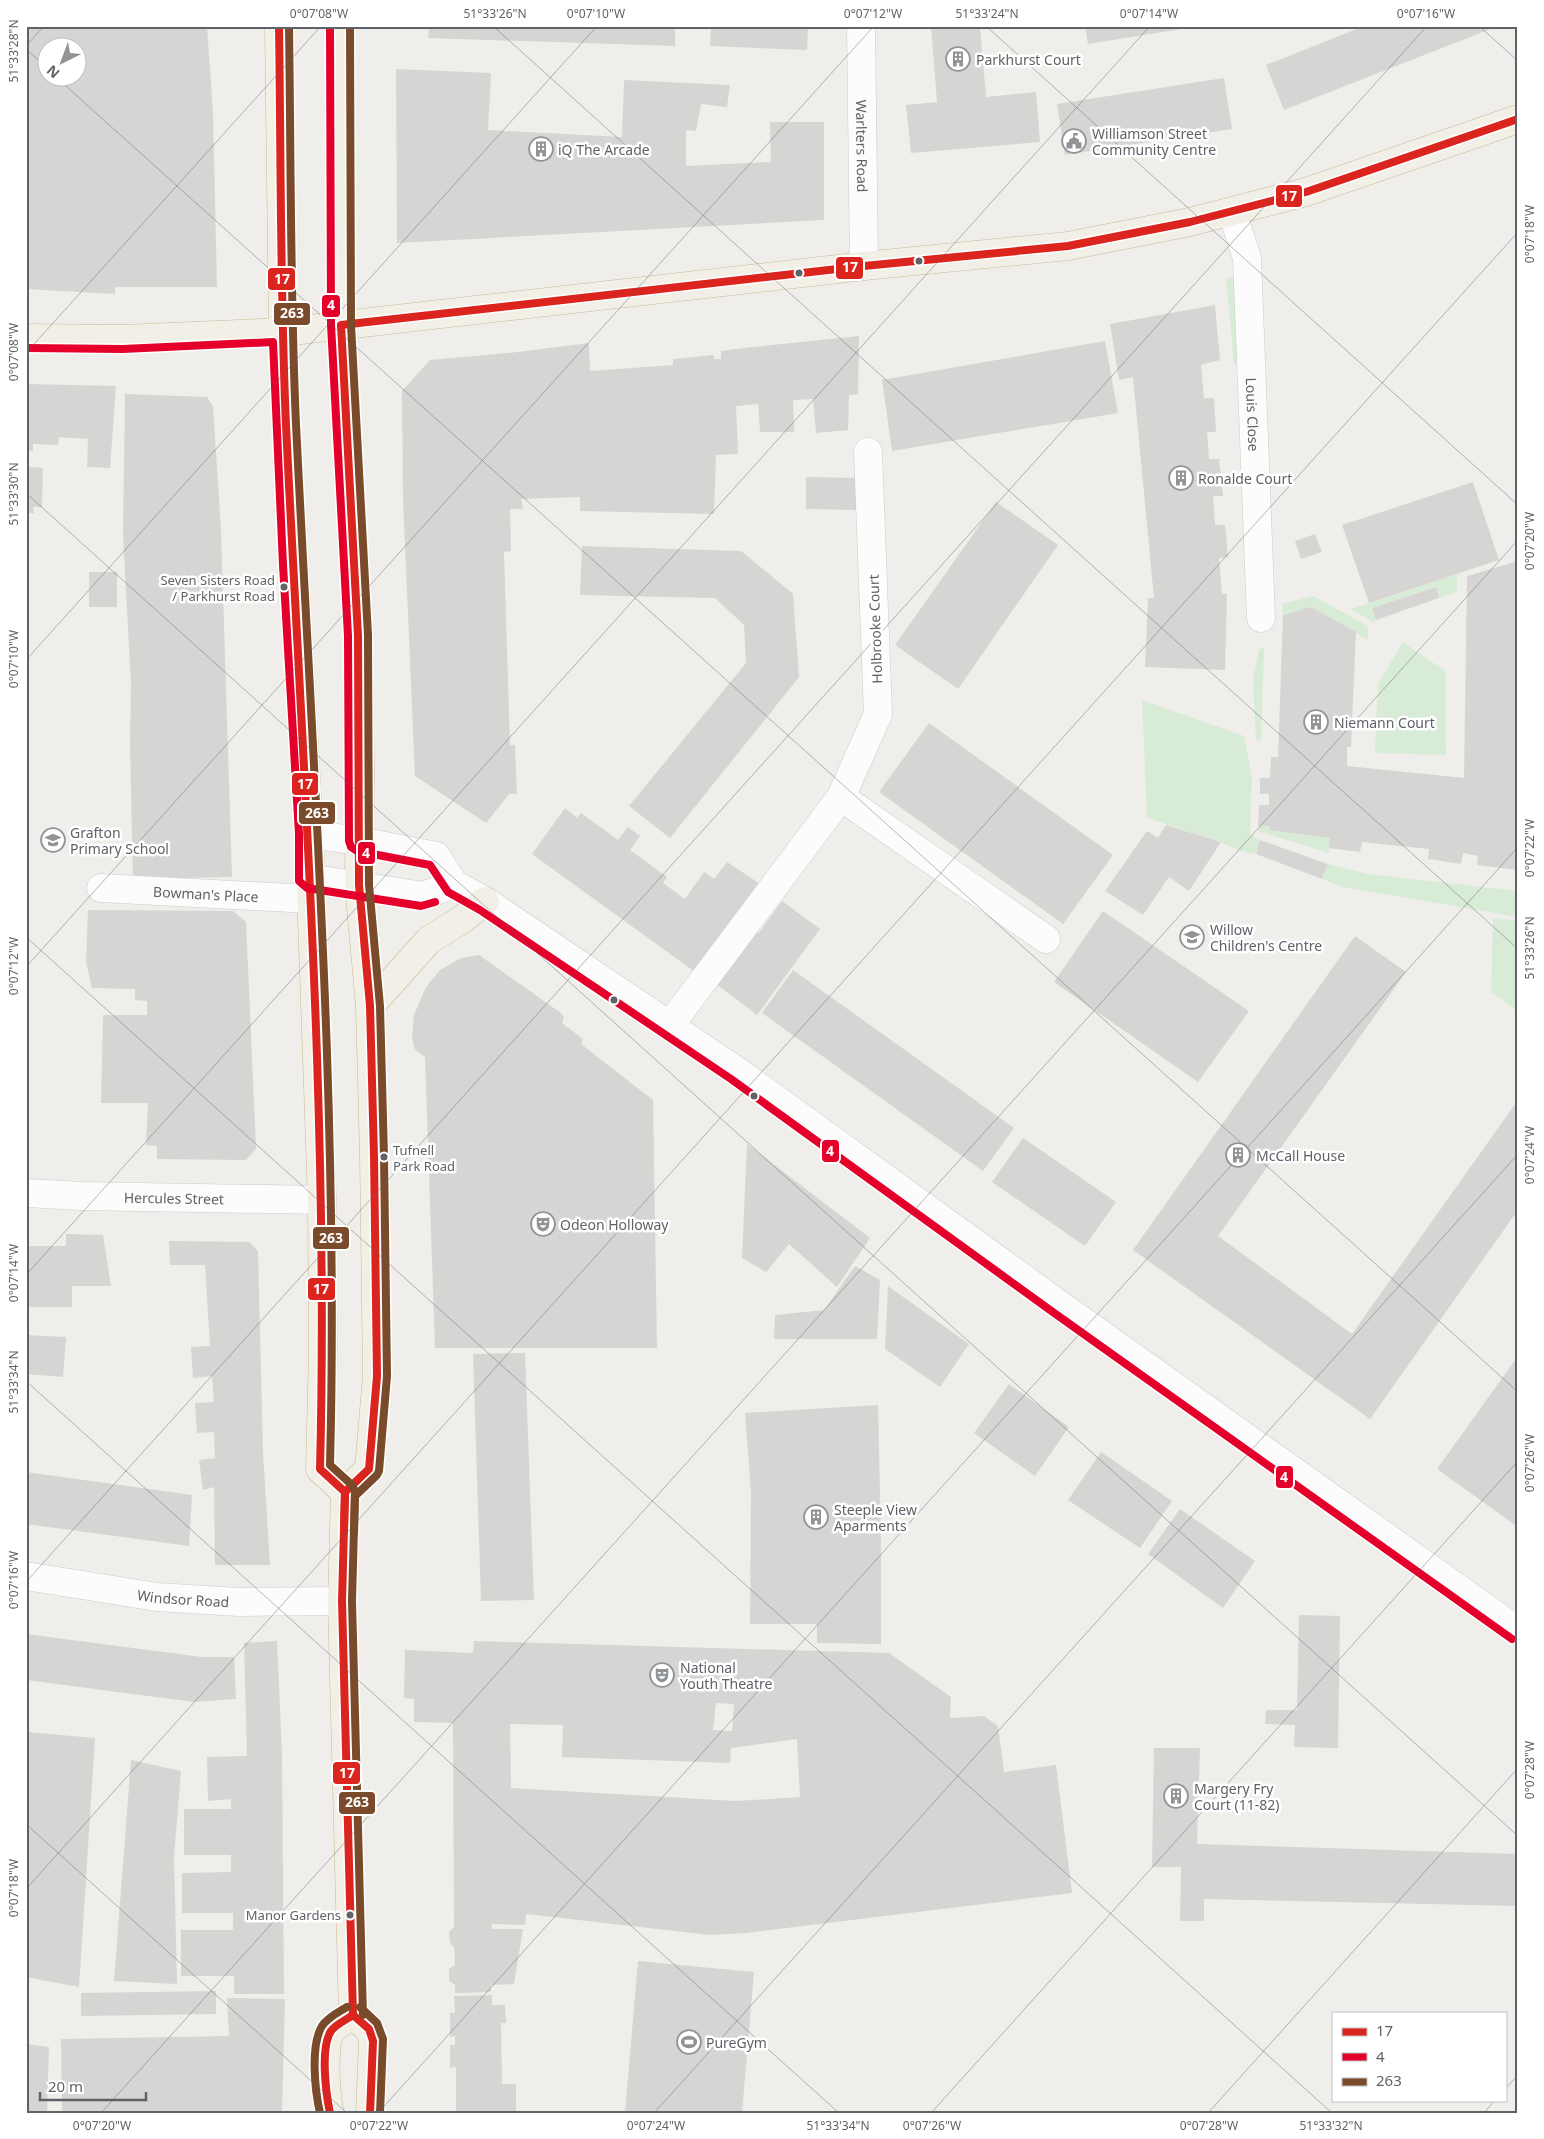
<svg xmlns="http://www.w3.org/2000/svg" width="1544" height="2139" font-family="'Noto Sans',sans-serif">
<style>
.green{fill:#d8ebd6}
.building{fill:#d6d5d3;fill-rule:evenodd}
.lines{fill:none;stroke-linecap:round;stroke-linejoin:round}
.minor-casing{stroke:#cbcccc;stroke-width:29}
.tertiary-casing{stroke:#cbcccc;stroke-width:29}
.trunk-casing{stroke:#c8b996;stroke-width:29}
.minor{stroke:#fdfcfc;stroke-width:28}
.tertiary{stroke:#fdfcfc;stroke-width:28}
.trunk{stroke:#f2f0e6;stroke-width:28}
.bus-1-casing{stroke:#fff;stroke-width:11}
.bus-2-casing{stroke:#fff;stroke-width:11}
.bus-3-casing{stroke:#fff;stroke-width:11}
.bus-1{stroke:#dc241f;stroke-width:8}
.bus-2{stroke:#e4002b;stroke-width:8}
.bus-3{stroke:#7a4b2a;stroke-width:8}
.ticks{fill:none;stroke:#5f6368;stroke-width:1;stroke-opacity:0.45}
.bus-dot{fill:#5f6368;stroke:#fff;stroke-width:2}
.labels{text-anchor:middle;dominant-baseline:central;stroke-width:5;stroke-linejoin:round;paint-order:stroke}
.bus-label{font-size:13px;fill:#5f6368;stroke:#fff;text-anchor:end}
.poi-label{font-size:14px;fill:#5f6368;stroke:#fff;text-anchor:start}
.street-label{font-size:14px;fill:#5f6368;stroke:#fff}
.line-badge{stroke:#fff;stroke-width:2}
.badge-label{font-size:14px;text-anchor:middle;font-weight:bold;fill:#fff}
.neatline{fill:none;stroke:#5f6368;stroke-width:2}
.ticks-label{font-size:12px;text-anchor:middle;fill:#5f6368}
</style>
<rect width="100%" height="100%" fill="#efeeea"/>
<!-- green -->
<g class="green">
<polygon points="1234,277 1240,359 1234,364 1226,279"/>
<polygon points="1457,574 1457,592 1439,598 1435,587 1372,608 1376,620 1373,622 1351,609"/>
<polygon points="1313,596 1368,626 1368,640 1311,607 1283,615 1282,604"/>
<polygon points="1403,642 1445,671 1446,755 1375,753 1378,684"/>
<polygon points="1261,648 1264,648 1261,741 1256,740 1253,680 1259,650"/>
<polygon points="1142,700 1244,736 1252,776 1250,835 1260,840 1256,854 1240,851 1221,842 1147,818"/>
<polygon points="1258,826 1270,826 1270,830 1330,838 1329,853 1258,831"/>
<polygon points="1328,864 1367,874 1518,891 1518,917 1343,887 1322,879"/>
<polygon points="1493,918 1518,921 1518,1011 1491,992"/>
</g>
<!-- building -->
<g class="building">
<path d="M26,26H207L213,113L217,287H115V294L26,289ZM48,48H78V78H48Z"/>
<polygon points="429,26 675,26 675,46 428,38"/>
<polygon points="711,26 808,26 807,50 710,46"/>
<polygon points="931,26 980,26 986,97 1036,92 1040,142 911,153 906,105 937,102"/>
<polygon points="1085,26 1194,26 1194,27 1088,44"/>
<polygon points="1364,26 1498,26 1284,110 1266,65"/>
<polygon points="396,69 491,73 488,130 622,137 624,80 730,85 727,107 701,104 696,131 686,130 686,166 771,162 770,122 824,122 824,220 397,243"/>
<polygon points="1224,78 1232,129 1065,155 1057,104"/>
<polygon points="1215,305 1220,360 1201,365 1204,398 1214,398 1216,432 1207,432 1209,459 1219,459 1223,496 1213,496 1215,525 1225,525 1228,557 1219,558 1222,594 1227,594 1225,670 1145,667 1148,598 1154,598 1133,377 1119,380 1110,324"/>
<polygon points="859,336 858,394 849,395 848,430 816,433 813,399 793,400 794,432 760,432 758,404 736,406 738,454 716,455 714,514 580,511 580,497 521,499 523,509 510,509 511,551 504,552 510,745 515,745 517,794 509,794 486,823 415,776 403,499 402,391 430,360 518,352 589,343 590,371 673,365 673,359 714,355 714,359 721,359 721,351 744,348"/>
<polygon points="1105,341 1118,413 892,451 882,380"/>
<polygon points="26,384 116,386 110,468 87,467 88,439 59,437 58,445 33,444 33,451 29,451 29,467 43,468 42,507 33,507 34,513 26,513"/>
<polygon points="125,394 207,397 213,406 221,530 232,877 133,879 130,745 131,685 123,533"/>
<polygon points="806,477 858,478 857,510 806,509"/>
<polygon points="1473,482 1499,560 1369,603 1342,525"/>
<polygon points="996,502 1058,545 958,689 895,645"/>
<polygon points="1315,534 1322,552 1301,559 1295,541"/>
<polygon points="582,546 741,551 793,594 799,677 670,838 629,806 746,663 744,625 715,598 580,595"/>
<polygon points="1518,561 1518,870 1477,865 1478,856 1463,853 1461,864 1428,859 1429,849 1362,842 1360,852 1329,848 1330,838 1269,830 1270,826 1258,826 1259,805 1269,805 1269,794 1260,794 1260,778 1270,778 1271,757 1278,757 1283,615 1311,607 1356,632 1351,747 1347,747 1347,766 1464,778 1467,576"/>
<rect x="89" y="572" width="28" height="35"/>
<polygon points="1436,587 1439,598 1376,620 1372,608"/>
<polygon points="929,723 1113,855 1063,924 879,792"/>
<polygon points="565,808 577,818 581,813 618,840 628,827 640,836 630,850 667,877 663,883 685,899 704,872 714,879 727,862 760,884 695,972 532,854"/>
<polygon points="1166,825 1221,842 1189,891 1169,877 1143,915 1105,891 1147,831 1158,838"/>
<polygon points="1260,840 1328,864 1322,879 1256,854"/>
<polygon points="782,901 820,929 757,1015 711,980 750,927 759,933"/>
<polygon points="88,910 233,911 246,922 256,1149 246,1160 157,1159 157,1146 146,1145 148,1103 101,1103 103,1015 147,1015 147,1001 135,1000 135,989 92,988 86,962"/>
<polygon points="1103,911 1249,1011 1198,1082 1054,982"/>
<polygon points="1355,936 1406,972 1218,1236 1352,1334 1518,1100 1518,1210 1370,1419 1133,1250"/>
<polygon points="479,955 561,1013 564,1018 562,1023 583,1039 581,1044 653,1100 657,1348 435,1348 425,1057 415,1050 412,1038 414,1015 426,987 440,970 461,958"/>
<polygon points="793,970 1014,1128 983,1171 762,1013"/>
<polygon points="1023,1138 1116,1202 1085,1246 992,1182"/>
<polygon points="747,1144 870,1238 837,1287 789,1244 766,1272 742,1258"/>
<polygon points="66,1234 103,1235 111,1286 72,1286 72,1307 26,1307 26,1246 66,1246"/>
<polygon points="169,1241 249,1242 258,1251 263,1452 270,1565 215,1565 214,1487 203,1490 199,1460 215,1458 214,1432 197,1433 195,1403 214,1402 212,1376 193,1378 191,1347 210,1346 205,1265 170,1265"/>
<polygon points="855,1266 880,1280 877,1339 774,1339 775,1315 824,1310"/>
<polygon points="888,1286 969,1344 940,1387 885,1349"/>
<polygon points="26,1335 66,1337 63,1377 26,1374"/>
<polygon points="525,1353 534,1600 481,1601 473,1354"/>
<polygon points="1518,1356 1518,1527 1437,1469"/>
<polygon points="1009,1384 1069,1427 1035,1476 974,1433"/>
<polygon points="878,1405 881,1541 881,1644 817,1643 817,1624 750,1624 751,1493 745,1413"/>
<polygon points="1101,1452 1172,1501 1140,1548 1068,1500"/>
<polygon points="26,1472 192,1495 189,1546 26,1524"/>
<polygon points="1180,1509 1255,1561 1223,1608 1148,1554"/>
<polygon points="1299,1615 1340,1616 1338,1748 1294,1747 1295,1725 1265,1724 1266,1710 1297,1710"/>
<polygon points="26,1634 202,1657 234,1657 236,1699 194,1702 26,1680"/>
<polygon points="277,1641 282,1755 284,1994 234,1994 234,1976 181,1976 181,1930 233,1930 233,1913 182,1913 182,1873 231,1872 231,1855 184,1855 184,1809 231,1809 231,1799 208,1801 207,1757 247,1756 244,1643"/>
<path d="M474,1641L889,1653L951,1697L950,1718L984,1716L998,1726L1004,1772L1056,1765L1072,1893L746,1933L710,1935L526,1914L525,1925L491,1924L492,1929H523L514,1984L491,1985V1992L455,1993V1985L449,1981V1969L455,1965L454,1947L450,1943L449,1932L454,1927L453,1723L414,1722V1699L404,1698L405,1650L473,1653ZM716,1703L734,1704L732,1731L713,1730ZM510,1724L563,1725L562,1757L730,1763L731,1748L797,1739L800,1797L736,1801L511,1788Z"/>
<polygon points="26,1732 95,1738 79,1987 26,1977"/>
<polygon points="1154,1748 1200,1748 1197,1844 1518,1854 1518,1906 1204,1899 1204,1921 1180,1921 1181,1867 1152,1867"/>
<polygon points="131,1760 181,1771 174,1856 177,1984 114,1981"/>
<polygon points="638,1961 754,1972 742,2113 625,2113"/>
<polygon points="216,1991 216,2014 81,2016 81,1993"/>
<polygon points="492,1995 492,2005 505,2005 506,2023 501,2023 502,2084 516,2084 516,2113 456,2113 456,2067 450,2068 450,2045 455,2045 455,2036 450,2037 450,2013 455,2013 454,1996"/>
<polygon points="227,1998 285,1999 282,2113 117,2113 62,2111 61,2039 229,2036"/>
<polygon points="26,2044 49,2047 47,2113 26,2112"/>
</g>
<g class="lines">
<!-- minor casing -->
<g class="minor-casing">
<g id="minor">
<path id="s1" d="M861,26L864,266"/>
<path id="s2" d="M1232,212L1247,258L1261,618"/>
<polyline points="841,797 1046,939"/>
<path id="s3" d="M101,888L310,899"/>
<polyline points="670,1025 841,797 878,714 868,452"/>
<path id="s4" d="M26,1193L81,1196L322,1200"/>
<path id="s5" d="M26,1576L157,1597L239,1602L342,1601"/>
</g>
</g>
<!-- tertiary casing -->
<g class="tertiary-casing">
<g id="tertiary">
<polyline points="309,834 359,841 436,856 454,884 485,901 737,1071 1056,1302 1518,1631"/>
<polyline points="309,878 423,896 454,884"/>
</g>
</g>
<!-- trunk casing -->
<g class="trunk-casing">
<g id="trunk">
<polyline points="279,26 283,332 286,422 309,834 322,1200 323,1350 320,1469 345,1492"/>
<polyline points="340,26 341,325 358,636 360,771 359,885 370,1006 374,1156 377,1376 369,1469 345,1492 342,1601 353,2015"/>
<polyline points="26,338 123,339 283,332 864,266 1068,246 1190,222 1306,192 1518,119"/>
<polyline points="370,1006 429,940 463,919 485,901"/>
<polyline points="353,2015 369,2029 373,2041 370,2113"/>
<path d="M330,2113C326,2099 322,2042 331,2031C336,2025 346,2020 353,2015"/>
</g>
</g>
<!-- minor -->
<use href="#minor" class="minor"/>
<!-- tertiary -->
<use href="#tertiary" class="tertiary"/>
<!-- trunk -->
<use href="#trunk" class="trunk"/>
<!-- bus-1 casing -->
<g class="bus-1-casing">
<g id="bus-1">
<path d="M279,26C281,159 280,292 286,425C303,773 329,1121 320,1469L345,1492L344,1531"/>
<polyline points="353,2015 342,1601 345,1492 369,1469 377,1376 374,1156 370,1006 359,885 358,636 341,325 864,266 1068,246 1190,222 1306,192 1518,119"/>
<polyline points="353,2015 369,2029 373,2041 370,2113"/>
<path d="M330,2113C326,2094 320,2048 331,2031C336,2024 346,2020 353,2015"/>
</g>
</g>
<!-- bus-2 casing -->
<g class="bus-2-casing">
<g id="bus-2">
<polyline points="330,26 331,325 348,636 349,841 351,847 357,851 430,865 448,892 480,910 731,1079 1050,1310 1512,1639"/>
<polyline points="26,348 123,349 273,342 283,565 299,834 299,881 307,888 421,906 435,902"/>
</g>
</g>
<!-- bus-3 casing -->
<g class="bus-3-casing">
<g id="bus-3">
<path d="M289,26C291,159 290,292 296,424C313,771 339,1117 330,1465L352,1485L355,1491L352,1601L363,2015"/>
<polyline points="350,26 351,325 368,635 369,885 380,1006 384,1156 387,1376 379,1471 377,1475 355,1496 354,1533"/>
<polyline points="360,2007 377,2023 383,2039 380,2113"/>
<path d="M320,2113C315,2091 310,2046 322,2026C328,2017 339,2012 347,2007"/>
</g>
</g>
<!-- bus-1 -->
<use href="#bus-1" class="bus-1"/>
<!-- bus-2 -->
<use href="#bus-2" class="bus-2"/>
<!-- bus-3 -->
<use href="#bus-3" class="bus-3"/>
</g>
<!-- ticks -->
<path class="ticks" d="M493,26L1518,949M986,26L1518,505M1479,26L1518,61M26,46L44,26M26,49L48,69M57,78L1518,1392M26,353L321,26M26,493L1518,1836M26,660L597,26M26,937L1332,2113M26,967L874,26M26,1275L1150,26M26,1381L839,2113M26,1582L1427,26M26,1824L347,2113M26,1889L1518,232M1505,2089L1518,2075M101,2113L1518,540M378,2113L1518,847M654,2113L1518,1154M931,2113L1518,1461M1208,2113L1518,1768M1484,2113L1495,2100"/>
<!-- icons -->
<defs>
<g id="building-ring" transform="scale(1.25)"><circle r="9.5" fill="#fff" stroke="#919496" stroke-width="1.5"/><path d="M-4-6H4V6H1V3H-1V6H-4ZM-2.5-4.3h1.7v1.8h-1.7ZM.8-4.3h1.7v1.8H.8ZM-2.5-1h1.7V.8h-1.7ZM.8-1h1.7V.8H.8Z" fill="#919496"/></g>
<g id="civic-ring" transform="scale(1.25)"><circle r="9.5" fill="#fff" stroke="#919496" stroke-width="1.5"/><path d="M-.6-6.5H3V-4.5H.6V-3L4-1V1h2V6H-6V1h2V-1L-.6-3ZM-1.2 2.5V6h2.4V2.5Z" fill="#919496"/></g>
<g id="school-ring" transform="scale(1.25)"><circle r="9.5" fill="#fff" stroke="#919496" stroke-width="1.5"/><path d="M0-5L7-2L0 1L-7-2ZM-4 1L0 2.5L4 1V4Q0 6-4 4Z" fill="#919496"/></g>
<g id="theatre-ring" transform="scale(1.25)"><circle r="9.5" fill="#fff" stroke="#919496" stroke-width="1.5"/><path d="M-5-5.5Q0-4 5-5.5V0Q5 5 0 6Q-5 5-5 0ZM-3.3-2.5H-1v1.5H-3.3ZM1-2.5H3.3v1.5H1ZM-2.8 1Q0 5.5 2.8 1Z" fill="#919496"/></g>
<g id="stadium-ring" transform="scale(1.25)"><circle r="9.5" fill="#fff" stroke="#919496" stroke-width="1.5"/><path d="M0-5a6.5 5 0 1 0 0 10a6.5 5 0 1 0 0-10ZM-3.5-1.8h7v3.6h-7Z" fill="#919496"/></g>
</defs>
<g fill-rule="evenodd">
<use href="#building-ring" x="958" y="59"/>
<use href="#civic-ring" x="1074" y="141"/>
<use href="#building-ring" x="541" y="149"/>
<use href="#building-ring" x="1181" y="478"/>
<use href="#building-ring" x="1316" y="722"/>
<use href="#school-ring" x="53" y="840"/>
<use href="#school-ring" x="1192" y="937"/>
<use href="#building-ring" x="1238" y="1155"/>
<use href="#theatre-ring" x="543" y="1224"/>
<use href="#building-ring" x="816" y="1517"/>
<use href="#theatre-ring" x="662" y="1675"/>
<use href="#building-ring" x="1176" y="1796"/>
<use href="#stadium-ring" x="689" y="2042"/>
</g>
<!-- markers -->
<g class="bus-dot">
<circle cx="919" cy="261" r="4.5"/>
<circle cx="799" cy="273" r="4.5"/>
<circle cx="284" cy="587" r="4.5"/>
<circle cx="614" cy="1000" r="4.5"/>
<circle cx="754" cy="1096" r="4.5"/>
<circle cx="384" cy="1157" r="4.5"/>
<circle cx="350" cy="1915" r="4.5"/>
</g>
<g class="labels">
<!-- bus labels -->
<g class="bus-label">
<text x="275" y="580">Seven Sisters Road<tspan x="275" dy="16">/ Parkhurst Road</tspan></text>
<text x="393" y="1150" text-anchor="start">Tufnell<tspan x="393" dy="16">Park Road</tspan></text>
<text x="341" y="1915">Manor Gardens</text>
</g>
<!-- poi labels -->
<g class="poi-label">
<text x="976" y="59">Parkhurst Court</text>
<text x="1092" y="133">Williamson Street<tspan x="1092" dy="16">Community Centre</tspan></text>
<text x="558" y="149">iQ The Arcade</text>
<text x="1198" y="478">Ronalde Court</text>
<text x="1334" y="722">Niemann Court</text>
<text x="70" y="832">Grafton<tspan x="70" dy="16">Primary School</tspan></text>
<text x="1210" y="929">Willow<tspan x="1210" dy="16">Children's Centre</tspan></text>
<text x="1256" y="1155">McCall House</text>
<text x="560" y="1224">Odeon Holloway</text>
<text x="834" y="1509">Steeple View<tspan x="834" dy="16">Aparments</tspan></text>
<text x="680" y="1667">National<tspan x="680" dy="16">Youth Theatre</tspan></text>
<text x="1194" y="1788">Margery Fry<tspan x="1194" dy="16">Court (11-82)</tspan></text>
<text x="706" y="2042">PureGym</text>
</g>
<!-- street labels -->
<g class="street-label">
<text stroke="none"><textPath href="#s1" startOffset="120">Warlters Road</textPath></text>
<text stroke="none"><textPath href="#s2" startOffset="205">Louis Close</textPath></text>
<text transform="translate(875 629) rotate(-92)">Holbrooke Court</text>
<text stroke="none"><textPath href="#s3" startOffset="105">Bowman's Place</textPath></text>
<text stroke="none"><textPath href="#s4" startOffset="148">Hercules Street</textPath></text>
<text stroke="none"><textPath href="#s5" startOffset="159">Windsor Road</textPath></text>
</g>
</g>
<g class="line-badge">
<rect x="1275" y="184" width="28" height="24" rx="5" fill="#dc241f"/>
<rect x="835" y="256" width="29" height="24" rx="5" fill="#dc241f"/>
<rect x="267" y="267" width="29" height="24" rx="5" fill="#dc241f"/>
<rect x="321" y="294" width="20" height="24" rx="5" fill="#e4002b"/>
<rect x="273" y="302" width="38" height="24" rx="5" fill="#7a4b2a"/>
<rect x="291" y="772" width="28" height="24" rx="5" fill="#dc241f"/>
<rect x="298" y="801" width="38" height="24" rx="5" fill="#7a4b2a"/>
<rect x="357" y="841" width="19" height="24" rx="5" fill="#e4002b"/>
<rect x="821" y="1139" width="19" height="24" rx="5" fill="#e4002b"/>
<rect x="312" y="1226" width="38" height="24" rx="5" fill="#7a4b2a"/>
<rect x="307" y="1277" width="29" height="24" rx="5" fill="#dc241f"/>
<rect x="1275" y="1465" width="19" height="24" rx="5" fill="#e4002b"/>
<rect x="332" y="1761" width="29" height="24" rx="5" fill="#dc241f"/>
<rect x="338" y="1791" width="38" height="24" rx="5" fill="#7a4b2a"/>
</g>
<g class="badge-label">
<text x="1289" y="201">17</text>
<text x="850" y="272">17</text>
<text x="282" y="284">17</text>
<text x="331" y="310">4</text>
<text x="292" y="318">263</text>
<text x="305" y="789">17</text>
<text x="317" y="818">263</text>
<text x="366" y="858">4</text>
<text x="830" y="1156">4</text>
<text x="331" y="1243">263</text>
<text x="321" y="1294">17</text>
<text x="1284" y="1482">4</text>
<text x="347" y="1778">17</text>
<text x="357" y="1807">263</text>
</g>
<!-- border -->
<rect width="1544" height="2139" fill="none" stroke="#ffffff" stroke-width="55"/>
<!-- legend -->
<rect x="1332" y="2012" width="175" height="90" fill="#ffffff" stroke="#bfc1c3"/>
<rect x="1342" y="2028" width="25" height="8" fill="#dc241f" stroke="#bfc1c3"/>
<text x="1376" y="2036" font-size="15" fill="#5f6368">17</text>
<rect x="1342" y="2053" width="25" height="8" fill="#e4002b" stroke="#bfc1c3"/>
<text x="1376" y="2062" font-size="15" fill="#5f6368">4</text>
<rect x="1342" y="2078" width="25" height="8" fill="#7a4b2a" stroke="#bfc1c3"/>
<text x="1376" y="2086" font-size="15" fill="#5f6368">263</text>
<!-- north arrow -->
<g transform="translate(62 62) rotate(222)"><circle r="24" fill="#ffffff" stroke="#bfc1c3"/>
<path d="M0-4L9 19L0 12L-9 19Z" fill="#919496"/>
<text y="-8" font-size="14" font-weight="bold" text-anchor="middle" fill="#5f6368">N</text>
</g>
<!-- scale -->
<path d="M40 2092v8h106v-8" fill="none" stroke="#5f6368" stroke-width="2.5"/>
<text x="48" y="2092" font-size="15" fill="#5f6368" stroke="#ffffff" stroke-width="4" paint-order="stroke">20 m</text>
<rect x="28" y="28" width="1488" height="2084" class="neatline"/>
<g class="ticks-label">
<text x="319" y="18">0°07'08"W</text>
<text x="495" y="18">51°33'26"N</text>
<text x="596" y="18">0°07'10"W</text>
<text x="873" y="18">0°07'12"W</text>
<text x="987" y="18">51°33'24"N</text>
<text x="1149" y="18">0°07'14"W</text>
<text x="1426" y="18">0°07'16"W</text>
<text transform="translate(14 51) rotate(-90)" y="4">51°33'28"N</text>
<text transform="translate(1530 234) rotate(-90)" y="4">0°07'18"W</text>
<text transform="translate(14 352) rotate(-90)" y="4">0°07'08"W</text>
<text transform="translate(14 494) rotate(-90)" y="4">51°33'30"N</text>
<text transform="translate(1530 541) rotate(-90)" y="4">0°07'20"W</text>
<text transform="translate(14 659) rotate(-90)" y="4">0°07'10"W</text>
<text transform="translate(1530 848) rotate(-90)" y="4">0°07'22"W</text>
<text transform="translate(1530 948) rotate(-90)" y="4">51°33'26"N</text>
<text transform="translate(14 966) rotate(-90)" y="4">0°07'12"W</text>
<text transform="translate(1530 1155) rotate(-90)" y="4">0°07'24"W</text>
<text transform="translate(14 1273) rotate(-90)" y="4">0°07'14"W</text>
<text transform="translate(14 1382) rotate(-90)" y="4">51°33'34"N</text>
<text transform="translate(1530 1463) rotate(-90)" y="4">0°07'26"W</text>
<text transform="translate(14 1580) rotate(-90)" y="4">0°07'16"W</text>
<text transform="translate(1530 1770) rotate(-90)" y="4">0°07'28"W</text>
<text transform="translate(14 1888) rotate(-90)" y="4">0°07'18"W</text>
<text x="102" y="2130">0°07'20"W</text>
<text x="379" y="2130">0°07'22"W</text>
<text x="656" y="2130">0°07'24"W</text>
<text x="838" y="2130">51°33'34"N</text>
<text x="932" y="2130">0°07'26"W</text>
<text x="1209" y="2130">0°07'28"W</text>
<text x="1331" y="2130">51°33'32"N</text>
</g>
</svg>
